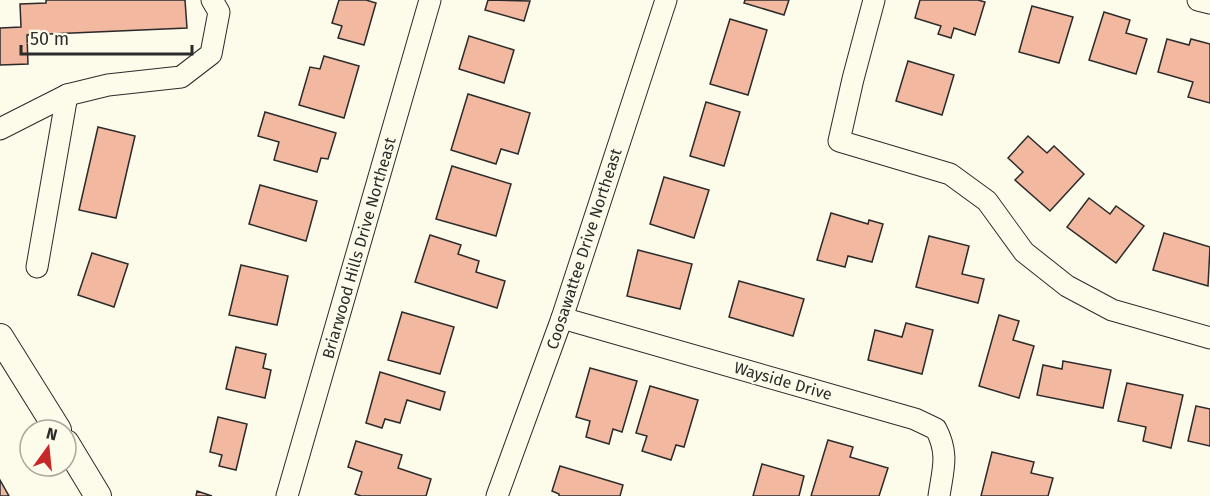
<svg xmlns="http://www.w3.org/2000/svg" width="1210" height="496" font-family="'Fira Sans',sans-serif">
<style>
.building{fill:#f2b8a0;stroke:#2b2b2b;stroke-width:1.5}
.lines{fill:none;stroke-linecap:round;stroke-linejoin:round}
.minor-casing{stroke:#2b2b2b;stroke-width:23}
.tertiary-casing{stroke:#2b2b2b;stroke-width:28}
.minor{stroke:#fdfbea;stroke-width:21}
.tertiary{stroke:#fdfbea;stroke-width:26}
.labels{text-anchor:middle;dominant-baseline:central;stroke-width:4.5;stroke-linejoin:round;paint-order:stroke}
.street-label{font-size:16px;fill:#2b2b2b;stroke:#fdfbea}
</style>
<rect width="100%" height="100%" fill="#fdfbea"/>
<!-- building -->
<g class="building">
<polygon points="46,0 185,0 187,28 27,35 28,64 0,65 0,28 21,27 20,4 46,3"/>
<polygon points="339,0 366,0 376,3 364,45 338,38 342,26 332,23"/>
<polygon points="488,0 530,1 524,21 485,10"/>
<polygon points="745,0 789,0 784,15 744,3"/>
<polygon points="920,0 978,0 985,2 975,35 954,28 951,38 938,34 941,26 915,18"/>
<polygon points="1032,6 1073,17 1059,63 1019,52"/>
<polygon points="1104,12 1130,20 1126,33 1147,39 1136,74 1089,60"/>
<polygon points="730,19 767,30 748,95 710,84"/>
<polygon points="469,36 514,50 504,83 459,69"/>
<polygon points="1167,39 1189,45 1191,39 1210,44 1210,103 1188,97 1193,82 1158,72"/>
<polygon points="324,56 359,66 344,118 299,105 310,67 320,69"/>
<polygon points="908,61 954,75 942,115 896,101"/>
<polygon points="468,94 530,113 518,154 501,149 496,164 451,150"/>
<polygon points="706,102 740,112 724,166 690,156"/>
<polygon points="265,112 336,133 328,159 321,158 317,172 274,160 279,142 258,136"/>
<polygon points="98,127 135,136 116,218 79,210"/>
<polygon points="1028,136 1047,153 1054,146 1084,174 1050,211 1015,180 1023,172 1008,158"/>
<polygon points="452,166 511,184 496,236 436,219"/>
<polygon points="664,177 709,190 694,238 650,224"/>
<polygon points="260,185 317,201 306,241 249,224"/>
<polygon points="1089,198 1110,214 1116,206 1144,226 1116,263 1067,227"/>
<polygon points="831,213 868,224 869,220 883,224 872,262 848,256 845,267 817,260"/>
<polygon points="1164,233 1210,247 1208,286 1153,270"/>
<polygon points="430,235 461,245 458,254 479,261 476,272 505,281 497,308 415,282"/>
<polygon points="929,236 969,246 962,274 984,279 978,303 916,287"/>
<polygon points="638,250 692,264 680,309 627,296"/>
<polygon points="92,253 128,264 114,307 78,295"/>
<polygon points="241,265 288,276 277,325 229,315"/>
<polygon points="739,281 804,299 793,336 729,317"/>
<polygon points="402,312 454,327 440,374 388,360"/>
<polygon points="999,315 1019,321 1013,340 1034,346 1019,398 979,386"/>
<polygon points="906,323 933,330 922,374 868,360 875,330 902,337"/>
<polygon points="236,347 266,354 263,368 271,370 265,398 226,389"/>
<polygon points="1063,361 1111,370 1103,408 1037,395 1043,365 1062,369"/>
<polygon points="590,368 637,381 622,432 613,429 609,444 586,437 590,421 576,417"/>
<polygon points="380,372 445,392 440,410 407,400 400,423 385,419 382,428 366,423"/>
<polygon points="1127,383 1183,395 1171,448 1143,441 1146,427 1118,421"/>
<polygon points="650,386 698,400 684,447 676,445 671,460 642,451 647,436 636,433"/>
<polygon points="1196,406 1210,409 1210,446 1188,441"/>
<polygon points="218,417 247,424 236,470 219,466 222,455 210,452"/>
<polygon points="828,440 853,447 850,457 888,468 879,496 811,496"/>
<polygon points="356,441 402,455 398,468 431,479 426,496 361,496 355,494 362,472 348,467"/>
<polygon points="992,452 1034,462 1031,473 1053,478 1048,496 981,496"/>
<polygon points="762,464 804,476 799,496 753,496"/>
<polygon points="560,466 623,485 620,496 559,496 559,494 552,491"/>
<polygon points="0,480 9,496 0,496"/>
<polygon points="197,491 212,496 196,496"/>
</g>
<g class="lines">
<!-- minor casing -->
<g class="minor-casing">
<g id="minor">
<polyline points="874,0 853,79 839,141 950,174 987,201 1024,252 1067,286 1112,310 1210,338"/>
<polyline points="1198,0 1210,3"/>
<polyline points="0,129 67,95 108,85 181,77 211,54 219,12 212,0"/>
<polyline points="37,267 67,95"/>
<path d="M562,318L915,419L936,429C949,454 943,469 939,496"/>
<polyline points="287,496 430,0"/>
<polyline points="497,496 562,318 666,0"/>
</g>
</g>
<!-- tertiary casing -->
<g class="tertiary-casing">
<g id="tertiary">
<polyline points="0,337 58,430"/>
<polyline points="66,443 98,496"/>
</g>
</g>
<!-- minor -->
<use href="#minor" class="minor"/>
<!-- tertiary -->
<use href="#tertiary" class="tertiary"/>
</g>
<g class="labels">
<!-- street labels -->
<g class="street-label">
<text transform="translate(359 248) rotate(-74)">Briarwood Hills Drive Northeast</text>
<text transform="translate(584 249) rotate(-72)">Coosawattee Drive Northeast</text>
<text transform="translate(783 381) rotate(16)">Wayside Drive</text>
</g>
</g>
<!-- north arrow -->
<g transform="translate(48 448) rotate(15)"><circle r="28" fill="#fdfbea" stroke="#a9a89e" stroke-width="1.5"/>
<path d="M0-4.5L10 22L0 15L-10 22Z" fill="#c62828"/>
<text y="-9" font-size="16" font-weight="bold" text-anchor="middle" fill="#2b2b2b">N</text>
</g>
<!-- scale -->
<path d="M21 45v9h171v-9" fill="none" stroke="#2b2b2b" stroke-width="3"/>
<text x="30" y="45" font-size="18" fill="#2b2b2b" stroke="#fdfbea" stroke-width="4.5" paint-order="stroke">50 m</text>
</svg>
